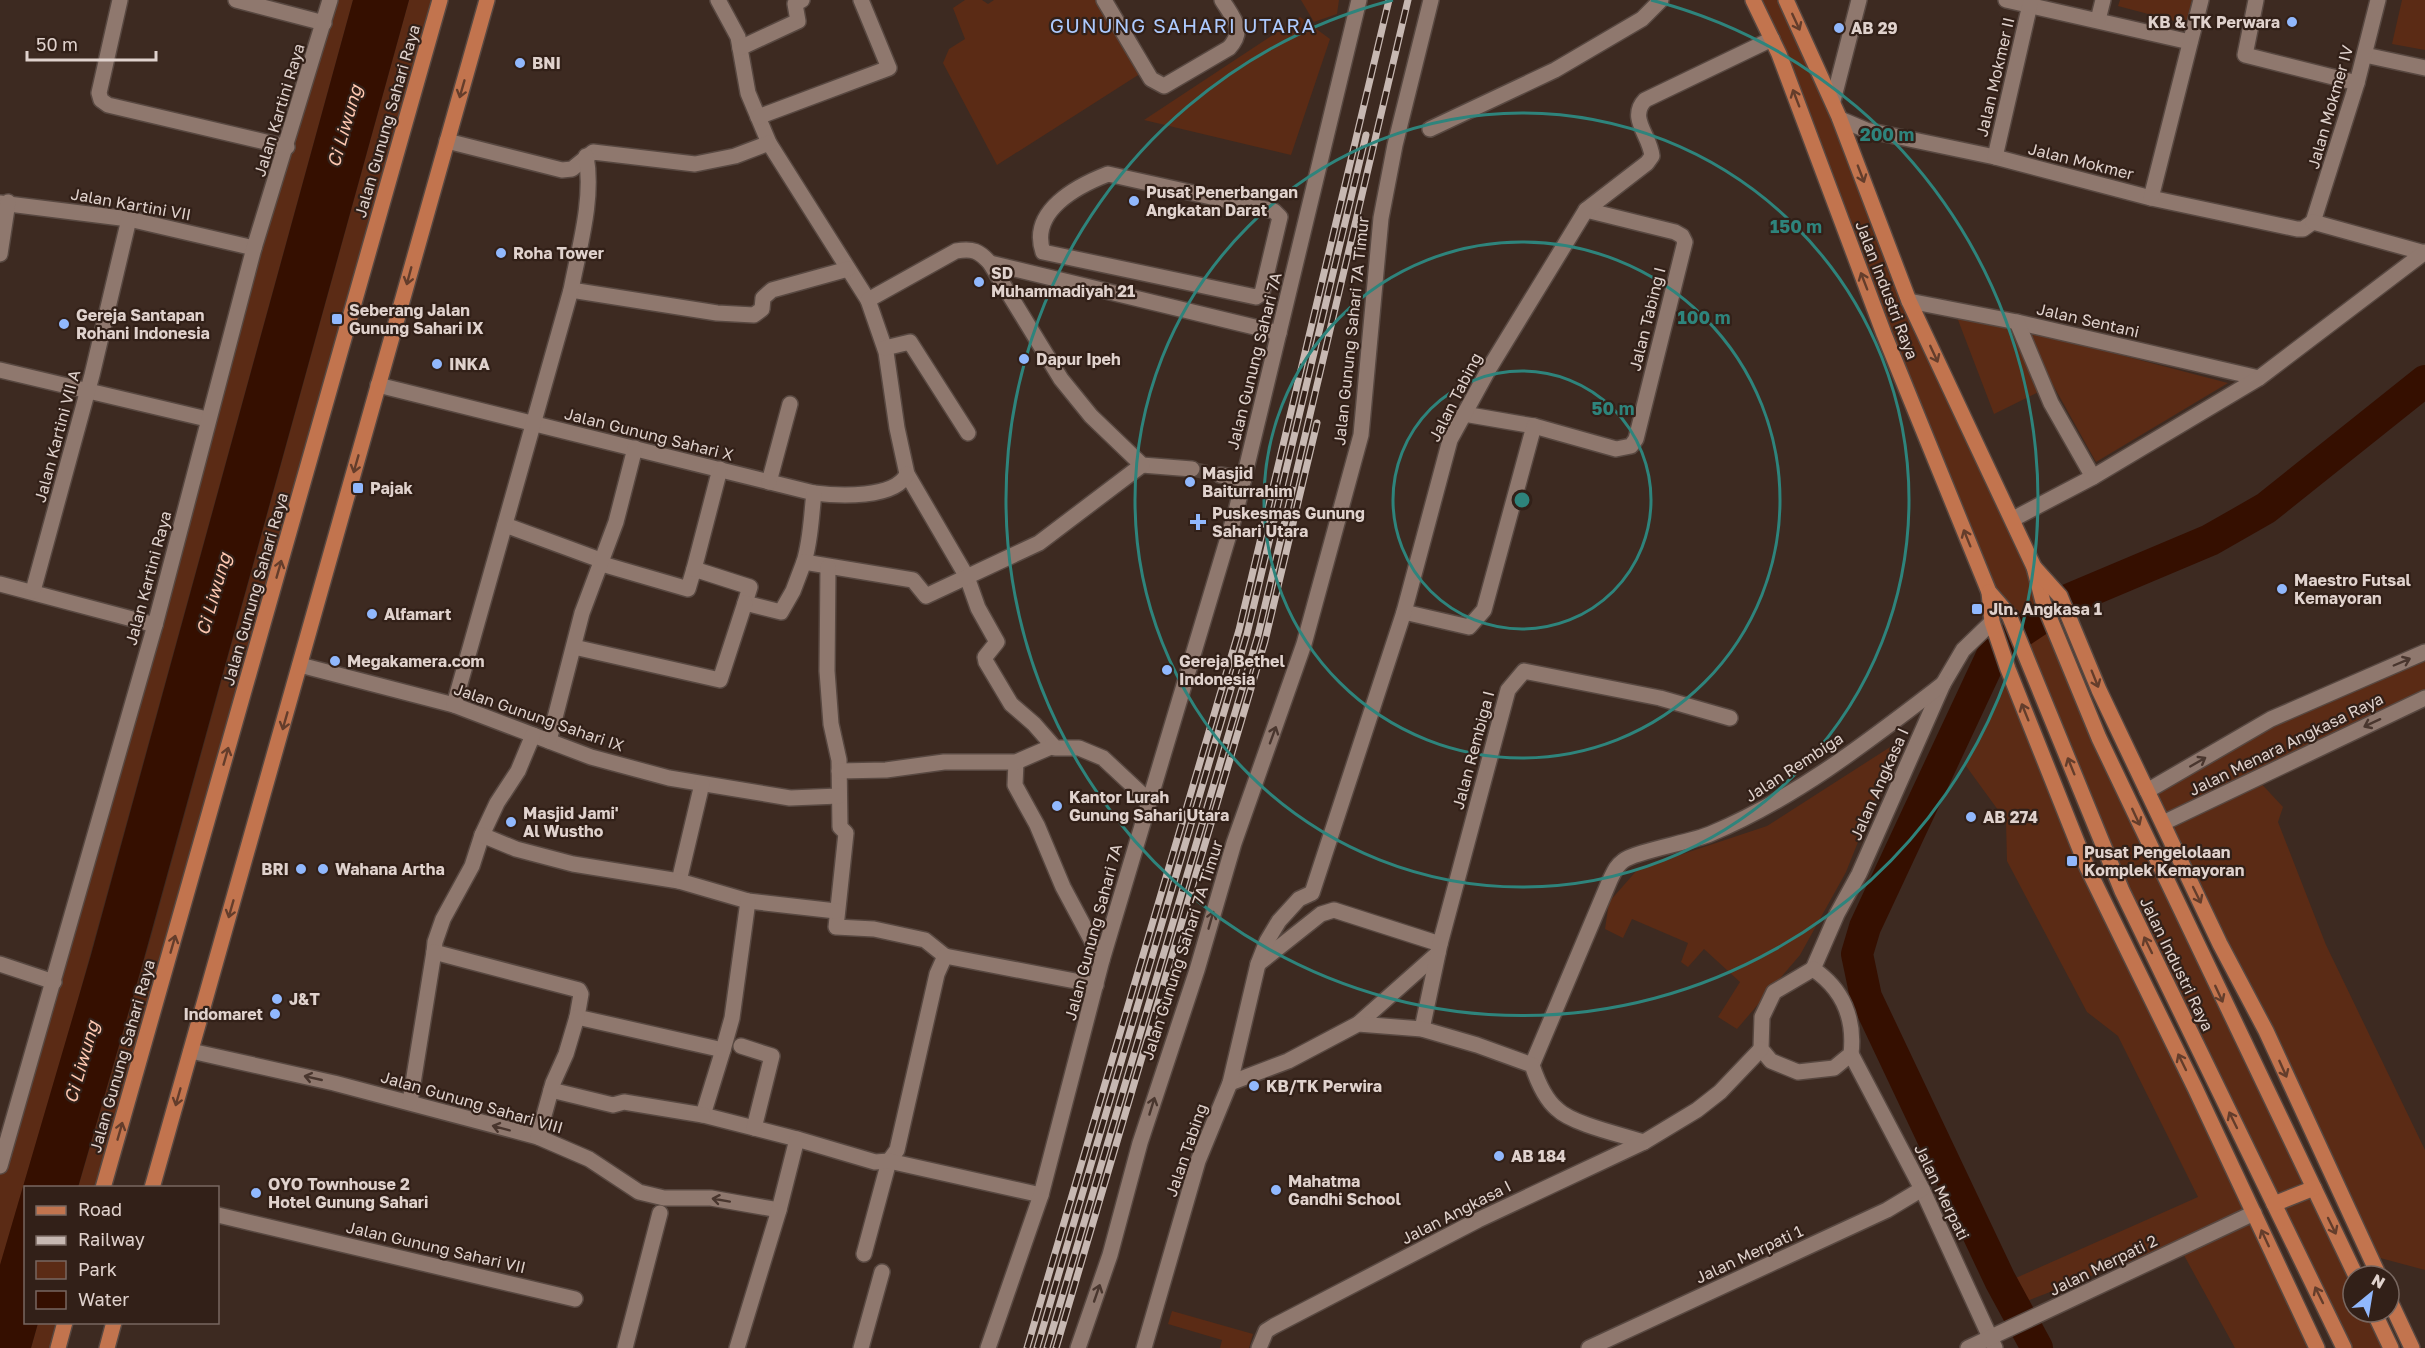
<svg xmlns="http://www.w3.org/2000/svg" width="2425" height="1348" font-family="'Golos Text',sans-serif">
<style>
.green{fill:#5b2b15}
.water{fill:#350f00}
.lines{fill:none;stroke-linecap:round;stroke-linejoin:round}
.river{stroke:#350f00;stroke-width:32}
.minor-tunnel{stroke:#55433b;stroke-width:15;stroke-dasharray:15 8;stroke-linecap:butt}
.minor-casing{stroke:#584841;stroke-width:18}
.major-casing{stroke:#584841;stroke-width:18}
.minor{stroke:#8f786e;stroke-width:15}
.major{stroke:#c2744e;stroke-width:15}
.rail-casing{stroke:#c7b8b2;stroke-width:7}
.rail{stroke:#322018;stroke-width:4.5;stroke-dasharray:14;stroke-linecap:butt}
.oneway{stroke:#643d2b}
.oneway2{stroke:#49362e}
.ring{fill:none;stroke:#2e847c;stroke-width:3}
.poi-dot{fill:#91b8fd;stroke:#322018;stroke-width:2}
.labels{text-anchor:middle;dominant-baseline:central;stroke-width:4.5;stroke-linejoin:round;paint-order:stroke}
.poi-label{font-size:16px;font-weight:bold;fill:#e0d2cd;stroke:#322018;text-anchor:start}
.street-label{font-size:16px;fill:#e0d2cd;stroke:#322018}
.water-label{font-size:18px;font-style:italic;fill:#ffc9b2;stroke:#322018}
.quarter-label{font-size:20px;letter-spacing:1.5px;fill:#adcafe;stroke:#322018}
.centre{fill:#2e847c;stroke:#322018;stroke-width:3}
.ring-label{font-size:18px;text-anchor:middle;font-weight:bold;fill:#2e847c;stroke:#322018;stroke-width:4.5;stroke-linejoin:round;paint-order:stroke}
</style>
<rect width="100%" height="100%" fill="#3d2a21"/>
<!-- green -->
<g class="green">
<polygon points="331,0 353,0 77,1003 0,1266 0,1166"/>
<polygon points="409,0 440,0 103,1187 78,1188 150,940"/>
<polygon points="965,0 982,0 988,4 994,0 1107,0 1146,70 997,165 943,63 949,49 965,39 953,8"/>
<polygon points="1301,0 1339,0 1337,14 1314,22"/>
<polygon points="1753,0 1786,0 2043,602 2353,1276 2353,1312 2374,1312 2391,1348 2343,1348 2122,891 2001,604"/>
<polygon points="2120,0 2192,0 2186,24 2118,6"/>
<polygon points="2402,0 2425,0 2425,50 2392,44"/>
<polygon points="1300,17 1330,39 1291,155 1144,120"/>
<polygon points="1955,312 2228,383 2096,462 2053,385 1994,414"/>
<polygon points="2425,654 2425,695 2256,778 2283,807 2278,822 2326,945 2425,1150 2425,1270 2369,1255 2147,791 2271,719"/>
<polygon points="2008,669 2087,867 2319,1348 2235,1348 2180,1248 2241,1218 2014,1306 2014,1292 2009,1281 2198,1197 2118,1036 2087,1012 2007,861 2006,821 1966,766 1991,716"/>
<polygon points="1898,742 1846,872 1800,955 1737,1029 1718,1017 1740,982 1704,949 1688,967 1681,962 1688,943 1632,919 1623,938 1605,929 1609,902 1638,869 1767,826"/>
<polygon points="1172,1311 1253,1334 1249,1348 1220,1348 1222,1340 1168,1324"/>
<polygon points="38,1323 65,1323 58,1348 31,1348"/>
</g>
<!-- water -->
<polygon class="water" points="353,0 409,0 141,969 78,1187 26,1188 26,1322 38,1323 31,1348 0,1348 0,1265 91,955"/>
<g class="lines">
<!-- river -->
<polyline class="river" points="2037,1348 2000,1280 1866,997 1857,954 1865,927 1995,649 2070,599 2210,540 2266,508 2425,381"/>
<!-- minor-tunnel -->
<polyline class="minor-tunnel" points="1192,469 1220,475"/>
<!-- minor casing -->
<g class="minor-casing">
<g id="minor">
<polyline points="120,0 99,93 101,100 108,105 287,147"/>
<polyline points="236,0 324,23"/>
<polyline points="718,0 738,37 748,93 769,143 868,300 886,352 897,428 907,474 967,577 978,608 997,642 985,657 986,662 1011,704 1034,724 1055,748 1079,748 1103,758 1148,800"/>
<path d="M1104,0L1151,79L1164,86L1229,48C1246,30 1233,18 1222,0"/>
<polyline points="2006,0 2190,42"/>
<polyline points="2256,0 2245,55 2357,83"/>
<polyline points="2098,20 2103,0"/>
<polyline points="740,48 798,21 795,4 802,0"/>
<polyline points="2365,55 2425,68"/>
<polyline points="1833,101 1859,0"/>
<polyline points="758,117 889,68 861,0"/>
<polyline points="1840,119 1866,130 1995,157 2151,198 2297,229 2303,229 2313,222"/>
<polyline points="1430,129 1555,70 1642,19 1661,0"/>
<polyline points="447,141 562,170 572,169 593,152 695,164 735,156 769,143"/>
<polyline points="1995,157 2031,0"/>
<path d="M1108,174L1274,211L1280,217L1262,293L1256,297L1043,252C1029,211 1077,186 1108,174Z"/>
<polyline points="2151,198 2201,0"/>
<polyline points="0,203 129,219 254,248"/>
<polyline points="2313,222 2357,83 2378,0"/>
<polyline points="2313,222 2425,253"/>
<polyline points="0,254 8,202"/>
<polyline points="990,263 1279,333"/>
<polyline points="571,290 717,313 754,315 762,309 763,298 772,290 848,269"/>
<path d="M868,300L956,251C973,248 979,251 990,263L1061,379L1091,416L1142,465L1192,469"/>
<polyline points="1909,301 2017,322 2259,378"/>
<polyline points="2017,322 2051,403 2093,477"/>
<polyline points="885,348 910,342 968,433"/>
<polyline points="0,370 207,419"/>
<path d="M378,385L814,493C838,496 895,499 907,474"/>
<polyline points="1464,414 1534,426 1616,449 1631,446 1636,439 1685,242 1682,236 1675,232 1586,210"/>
<polyline points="1220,475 1244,479"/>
<polyline points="769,482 790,404"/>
<polyline points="2013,519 2093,477 2259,378 2425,252"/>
<polyline points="505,525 603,561"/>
<path d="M804,562C811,539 811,518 814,493"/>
<polyline points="602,564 688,589 694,569 750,587 745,603 781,612 793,591 804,562 913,580 926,596 1039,543 1142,465"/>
<polyline points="828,567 827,671 831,724 839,760 840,827 846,833 836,927 874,929 925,940 945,956"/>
<polyline points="694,569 720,469"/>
<polyline points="0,584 155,625"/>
<polyline points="33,591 92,375 129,219"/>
<polyline points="1404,612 1469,627 1484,610 1534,426"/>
<polyline points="574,647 720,680 745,603"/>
<polyline points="300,665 454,705 591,757 669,778 790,798 839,796"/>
<path d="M454,705L571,290C579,248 594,198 586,156"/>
<polyline points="533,735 518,771 497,803 482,835 472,866 443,919 435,942 434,952 579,990 581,994 577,1017 723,1050 703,1115 797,1139"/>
<polyline points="549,741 582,613 616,522 635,448"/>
<polyline points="1016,762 1015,785 1037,825 1063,887 1102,960"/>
<polyline points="839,771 886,770 944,762 1016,762 1053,746"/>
<polyline points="2147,791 2271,719 2425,652"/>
<polyline points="2163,823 2425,698"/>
<polyline points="482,835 516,849 573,864 679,881 702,784"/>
<polyline points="679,881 748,901 836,911"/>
<polyline points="0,964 54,982"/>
<polyline points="1258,964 1321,914 1334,910 1440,944"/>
<polyline points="1813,969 1837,914 1859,874 1943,684 1963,650 1992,622"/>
<path d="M1813,969C1843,989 1855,1019 1851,1054L1834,1068L1798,1072L1771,1061L1761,1049L1762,1017L1774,992Z"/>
<polyline points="1358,1024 1438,953"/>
<polyline points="1422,1029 1440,944 1508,690 1524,671 1660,698 1730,718"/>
<polyline points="741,1046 772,1056 754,1128"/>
<polyline points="723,1050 732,1018 748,901"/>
<polyline points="191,1051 334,1083 538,1137 589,1159 639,1192 664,1198 711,1198 779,1210"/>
<polyline points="1851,1054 1922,1189 1995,1348"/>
<path d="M1532,1065L1610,880C1614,872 1616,866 1623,861C1633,852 1691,842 1710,834C1796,798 1870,740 1943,684"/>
<path d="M1230,1083L1288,1061L1358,1024L1422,1029L1477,1045L1532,1065C1537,1080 1545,1099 1557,1109C1572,1124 1622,1135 1644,1142"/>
<polyline points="551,1090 613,1105 624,1102 703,1115"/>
<polyline points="410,1102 434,952"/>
<polyline points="538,1137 553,1083 566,1054 577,1017"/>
<polyline points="0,1166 155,625 254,248 330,0"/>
<polyline points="218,1215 575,1299"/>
<polyline points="864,1254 889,1161 897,1150 937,974 945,956 1096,985"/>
<polyline points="625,1348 660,1213"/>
<polyline points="737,1348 779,1210 797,1139 875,1162 889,1161 1041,1195"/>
<polyline points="861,1348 882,1272"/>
<polyline points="988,1348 1041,1195 1102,960 1236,511 1359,0"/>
<polyline points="1078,1348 1110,1255 1140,1143 1197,970 1234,843 1304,644 1361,435 1381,218 1395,145 1431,0"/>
<path d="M1144,1348L1198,1161L1230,1083L1258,964L1267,941L1279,921L1299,899L1312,893L1404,612L1450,440L1490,367L1586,210L1647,163L1652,156C1650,135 1628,118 1645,100L1772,39"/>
<polyline points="1259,1348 1266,1331 1274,1326 1478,1220 1644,1142 1697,1110 1720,1092 1761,1049"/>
<polyline points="1589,1348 1887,1210 1922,1189"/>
<polyline points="1968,1348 2254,1213"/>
</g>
</g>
<!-- major casing -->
<g class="major-casing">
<g id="major">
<polyline points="1753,0 1779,54 1884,334 1989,592 2009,615 2122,891 2344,1348"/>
<polyline points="1786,0 1839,117 1909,301 2034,567 2043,602 2099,738 2356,1276"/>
<polyline points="2034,567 2060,596 2099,690 2220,944 2266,1031 2379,1276"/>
<polyline points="1989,592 1992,622 2008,669 2087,867 2195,1088 2317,1348"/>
<polyline points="103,1188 440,0"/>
<polyline points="152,1188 487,0"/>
<polyline points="2274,1204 2314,1188"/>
<polyline points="2389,1299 2412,1348"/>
<polyline points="2374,1312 2391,1348"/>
<polyline points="58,1348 65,1322"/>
<polyline points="107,1348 114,1322"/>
</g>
</g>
<!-- minor -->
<use href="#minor" class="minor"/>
<!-- major -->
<use href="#major" class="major"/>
<!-- rail casing -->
<g class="rail-casing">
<g id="rail">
<polyline points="1027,1348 1239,630 1389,0"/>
<polyline points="1037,1348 1247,634 1366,135"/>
<polyline points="1047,1348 1258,635 1408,0"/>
<polyline points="1056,1348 1265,641 1317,423"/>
</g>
</g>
<!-- rail -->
<use href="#rail" class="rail"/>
</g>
<!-- one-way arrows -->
<defs><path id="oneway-shaft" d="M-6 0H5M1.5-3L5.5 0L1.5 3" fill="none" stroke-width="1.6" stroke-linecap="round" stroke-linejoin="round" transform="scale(1.5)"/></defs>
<g class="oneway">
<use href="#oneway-shaft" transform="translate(1796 22) rotate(65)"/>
<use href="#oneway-shaft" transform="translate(462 89) rotate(106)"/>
<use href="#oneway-shaft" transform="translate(1796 98) rotate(-111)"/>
<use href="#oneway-shaft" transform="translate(1861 174) rotate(69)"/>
<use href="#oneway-shaft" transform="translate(409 276) rotate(105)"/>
<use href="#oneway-shaft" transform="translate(1864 281) rotate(-111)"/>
<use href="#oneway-shaft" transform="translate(1934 354) rotate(65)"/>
<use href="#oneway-shaft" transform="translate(356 464) rotate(106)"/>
<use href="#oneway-shaft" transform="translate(1967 538) rotate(-112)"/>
<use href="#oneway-shaft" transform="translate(279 569) rotate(-74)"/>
<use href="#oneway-shaft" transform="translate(2095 679) rotate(68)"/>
<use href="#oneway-shaft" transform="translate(2025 712) rotate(-112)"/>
<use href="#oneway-shaft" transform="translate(285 721) rotate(106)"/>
<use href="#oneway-shaft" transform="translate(226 756) rotate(-74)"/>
<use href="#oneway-shaft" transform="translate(2071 766) rotate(-112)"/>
<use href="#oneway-shaft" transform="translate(2136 817) rotate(65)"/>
<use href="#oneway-shaft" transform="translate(2197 895) rotate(64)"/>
<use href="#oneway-shaft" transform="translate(231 909) rotate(106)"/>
<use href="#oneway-shaft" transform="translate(173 944) rotate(-74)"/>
<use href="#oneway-shaft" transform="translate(2148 945) rotate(-116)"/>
<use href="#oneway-shaft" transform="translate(2219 994) rotate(65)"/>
<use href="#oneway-shaft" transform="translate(2182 1062) rotate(-116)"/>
<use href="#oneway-shaft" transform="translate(2283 1069) rotate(66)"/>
<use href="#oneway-shaft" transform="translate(178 1097) rotate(106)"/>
<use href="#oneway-shaft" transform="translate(2233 1120) rotate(-116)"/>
<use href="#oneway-shaft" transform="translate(120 1131) rotate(-74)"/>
<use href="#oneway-shaft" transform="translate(2332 1226) rotate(64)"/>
<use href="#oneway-shaft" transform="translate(2265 1238) rotate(-115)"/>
<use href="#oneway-shaft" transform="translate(2319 1295) rotate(-116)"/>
</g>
<g class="oneway2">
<use href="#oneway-shaft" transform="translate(2402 662) rotate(-23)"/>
<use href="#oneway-shaft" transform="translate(2372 723) rotate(155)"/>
<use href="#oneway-shaft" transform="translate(1273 735) rotate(-70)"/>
<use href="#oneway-shaft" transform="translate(2198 762) rotate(-30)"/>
<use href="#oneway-shaft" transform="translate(1211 920) rotate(-74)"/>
<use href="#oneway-shaft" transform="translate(313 1078) rotate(-167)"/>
<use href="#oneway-shaft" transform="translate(1152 1106) rotate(-73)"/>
<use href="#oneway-shaft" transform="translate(501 1128) rotate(-165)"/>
<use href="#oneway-shaft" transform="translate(721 1200) rotate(-170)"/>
<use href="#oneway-shaft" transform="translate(1097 1293) rotate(-71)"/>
</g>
<!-- distance rings -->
<g class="ring">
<circle cx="1522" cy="500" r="129"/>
<circle cx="1522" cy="500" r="258"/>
<circle cx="1522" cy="500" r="387"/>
<path d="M1651 0A516 516 0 1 1 1393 0"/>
</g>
<!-- markers -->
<g class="poi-dot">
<circle cx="2292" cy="22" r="6"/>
<circle cx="1839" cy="28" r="6"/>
<circle cx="520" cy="63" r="6"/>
<circle cx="1134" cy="201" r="6"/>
<circle cx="501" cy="253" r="6"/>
<circle cx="979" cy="282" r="6"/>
<rect x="331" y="313" width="12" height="12" rx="3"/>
<circle cx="64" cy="324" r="6"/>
<circle cx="1024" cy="359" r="6"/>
<circle cx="437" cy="364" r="6"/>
<circle cx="1190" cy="482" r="6"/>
<rect x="352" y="482" width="12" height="12" rx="3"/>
<path d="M1195 513h6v6h6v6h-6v6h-6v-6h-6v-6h6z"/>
<circle cx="2282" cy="589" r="6"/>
<rect x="1971" y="603" width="12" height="12" rx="3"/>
<circle cx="372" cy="614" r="6"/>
<circle cx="335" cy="661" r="6"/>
<circle cx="1167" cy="670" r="6"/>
<circle cx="1057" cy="806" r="6"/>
<circle cx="1971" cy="817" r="6"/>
<circle cx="511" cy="822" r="6"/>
<rect x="2066" y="855" width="12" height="12" rx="3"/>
<circle cx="301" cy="869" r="6"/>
<circle cx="323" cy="869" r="6"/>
<circle cx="277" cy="999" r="6"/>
<circle cx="275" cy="1014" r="6"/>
<circle cx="1254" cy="1086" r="6"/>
<circle cx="1499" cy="1156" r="6"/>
<circle cx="1276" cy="1190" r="6"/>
<circle cx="256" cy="1193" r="6"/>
</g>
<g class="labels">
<!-- poi labels -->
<g class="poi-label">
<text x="2280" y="22" text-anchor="end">KB &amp; TK Perwara</text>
<text x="1851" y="28">AB 29</text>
<text x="532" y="63">BNI</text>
<text x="1146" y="192">Pusat Penerbangan<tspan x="1146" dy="18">Angkatan Darat</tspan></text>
<text x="513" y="253">Roha Tower</text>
<text x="991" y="273">SD<tspan x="991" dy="18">Muhammadiyah 21</tspan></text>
<text x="349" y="310">Seberang Jalan<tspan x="349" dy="18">Gunung Sahari IX</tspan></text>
<text x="76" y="315">Gereja Santapan<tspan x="76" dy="18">Rohani Indonesia</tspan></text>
<text x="1036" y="359">Dapur Ipeh</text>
<text x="449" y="364">INKA</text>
<text x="1202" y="473">Masjid<tspan x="1202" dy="18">Baiturrahim</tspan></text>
<text x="370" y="488">Pajak</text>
<text x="1212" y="513">Puskesmas Gunung<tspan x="1212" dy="18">Sahari Utara</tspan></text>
<text x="2294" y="580">Maestro Futsal<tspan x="2294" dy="18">Kemayoran</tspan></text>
<text x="1989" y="609">Jln. Angkasa 1</text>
<text x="384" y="614">Alfamart</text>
<text x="347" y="661">Megakamera.com</text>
<text x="1179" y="661">Gereja Bethel<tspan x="1179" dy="18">Indonesia</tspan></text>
<text x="1069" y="797">Kantor Lurah<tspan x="1069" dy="18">Gunung Sahari Utara</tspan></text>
<text x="523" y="813">Masjid Jami'<tspan x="523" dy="18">Al Wustho</tspan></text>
<text x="1983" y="817">AB 274</text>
<text x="2084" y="852">Pusat Pengelolaan<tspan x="2084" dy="18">Komplek Kemayoran</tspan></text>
<text x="289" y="869" text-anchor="end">BRI</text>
<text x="335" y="869">Wahana Artha</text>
<text x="289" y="999">J&amp;T</text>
<text x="263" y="1014" text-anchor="end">Indomaret</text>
<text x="1266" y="1086">KB/TK Perwira</text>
<text x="1511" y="1156">AB 184</text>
<text x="1288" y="1181">Mahatma<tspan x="1288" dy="18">Gandhi School</tspan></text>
<text x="268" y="1184">OYO Townhouse 2<tspan x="268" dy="18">Hotel Gunung Sahari</tspan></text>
</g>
<!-- street labels -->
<g class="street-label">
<text transform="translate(1995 77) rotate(-77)">Jalan Mokmer II</text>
<text transform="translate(2330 107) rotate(-74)">Jalan Mokmer IV</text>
<text transform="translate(279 110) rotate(-73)">Jalan Kartini Raya</text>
<text transform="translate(387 121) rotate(-74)">Jalan Gunung Sahari Raya</text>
<text transform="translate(2081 161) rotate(14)">Jalan Mokmer</text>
<text transform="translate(131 204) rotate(10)">Jalan Kartini VII</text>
<text transform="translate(1887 290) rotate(69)">Jalan Industri Raya</text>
<text transform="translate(1647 319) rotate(-76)">Jalan Tabing I</text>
<text transform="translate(2088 320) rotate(13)">Jalan Sentani</text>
<text transform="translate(1351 331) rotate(-84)">Jalan Gunung Sahari 7A Timur</text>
<text transform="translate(1254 361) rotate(-76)">Jalan Gunung Sahari 7A</text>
<text transform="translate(1455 397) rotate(-63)">Jalan Tabing</text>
<text transform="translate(649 434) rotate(14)">Jalan Gunung Sahari X</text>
<text transform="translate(57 436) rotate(-75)">Jalan Kartini VII A</text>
<text transform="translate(148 578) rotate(-75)">Jalan Kartini Raya</text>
<text transform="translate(255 589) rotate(-74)">Jalan Gunung Sahari Raya</text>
<text transform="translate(539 717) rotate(19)">Jalan Gunung Sahari IX</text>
<text transform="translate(2286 744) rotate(-26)">Jalan Menara Angkasa Raya</text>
<text transform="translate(1473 750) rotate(-75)">Jalan Rembiga I</text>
<text transform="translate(1794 767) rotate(-33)">Jalan Rembiga</text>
<text transform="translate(1879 784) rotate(-66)">Jalan Angkasa I</text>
<text transform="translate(1093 932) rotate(-75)">Jalan Gunung Sahari 7A</text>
<text transform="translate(1182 950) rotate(-72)">Jalan Gunung Sahari 7A Timur</text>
<text transform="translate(2177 964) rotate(64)">Jalan Industri Raya</text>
<text transform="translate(122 1056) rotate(-74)">Jalan Gunung Sahari Raya</text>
<text transform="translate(472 1102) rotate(16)">Jalan Gunung Sahari VIII</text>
<text transform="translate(1186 1150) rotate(-71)">Jalan Tabing</text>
<text transform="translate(1942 1192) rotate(64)">Jalan Merpati</text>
<text transform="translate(1456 1212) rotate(-27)">Jalan Angkasa I</text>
<text transform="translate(436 1247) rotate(13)">Jalan Gunung Sahari VII</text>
<text transform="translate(1749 1254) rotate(-25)">Jalan Merpati 1</text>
<text transform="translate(2103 1265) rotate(-26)">Jalan Merpati 2</text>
</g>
<!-- water labels -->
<g class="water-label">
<text transform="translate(344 126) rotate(-74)">Ci Liwung</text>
<text transform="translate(213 594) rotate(-74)">Ci Liwung</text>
<text transform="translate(81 1062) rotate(-74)">Ci Liwung</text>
</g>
<!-- quarter labels -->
<g class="quarter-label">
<text x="1183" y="25">GUNUNG SAHARI UTARA</text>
</g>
</g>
<circle cx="1522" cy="500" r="9" class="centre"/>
<g class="ring-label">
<text x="1887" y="141">200 m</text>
<text x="1796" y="233">150 m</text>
<text x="1704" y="324">100 m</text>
<text x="1613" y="415">50 m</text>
</g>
<!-- legend -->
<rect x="24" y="1186" width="195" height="138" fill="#322018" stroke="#786760" stroke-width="1.5"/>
<rect x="36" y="1206" width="30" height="9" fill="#c2744e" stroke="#786760" stroke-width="1.5"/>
<text x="78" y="1216" font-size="18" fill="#e0d2cd">Road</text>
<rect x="36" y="1236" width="30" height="9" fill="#c7b8b2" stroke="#786760" stroke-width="1.5"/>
<text x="78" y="1246" font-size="18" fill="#e0d2cd">Railway</text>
<rect x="36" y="1261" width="30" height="18" fill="#5b2b15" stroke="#786760" stroke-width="1.5"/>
<text x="78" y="1276" font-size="18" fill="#e0d2cd">Park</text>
<rect x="36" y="1291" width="30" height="18" fill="#350f00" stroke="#786760" stroke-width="1.5"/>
<text x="78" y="1306" font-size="18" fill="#e0d2cd">Water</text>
<!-- north arrow -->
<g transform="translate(2371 1294) rotate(30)"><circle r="28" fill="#322018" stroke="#786760" stroke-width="1.5"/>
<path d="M0-4.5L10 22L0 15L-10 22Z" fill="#91b8fd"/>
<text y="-9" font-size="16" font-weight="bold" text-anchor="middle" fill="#e0d2cd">N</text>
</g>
<!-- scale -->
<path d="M27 51v9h129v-9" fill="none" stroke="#e0d2cd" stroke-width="3"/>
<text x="36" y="51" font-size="18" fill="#e0d2cd" stroke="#322018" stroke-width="4.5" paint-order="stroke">50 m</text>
</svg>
